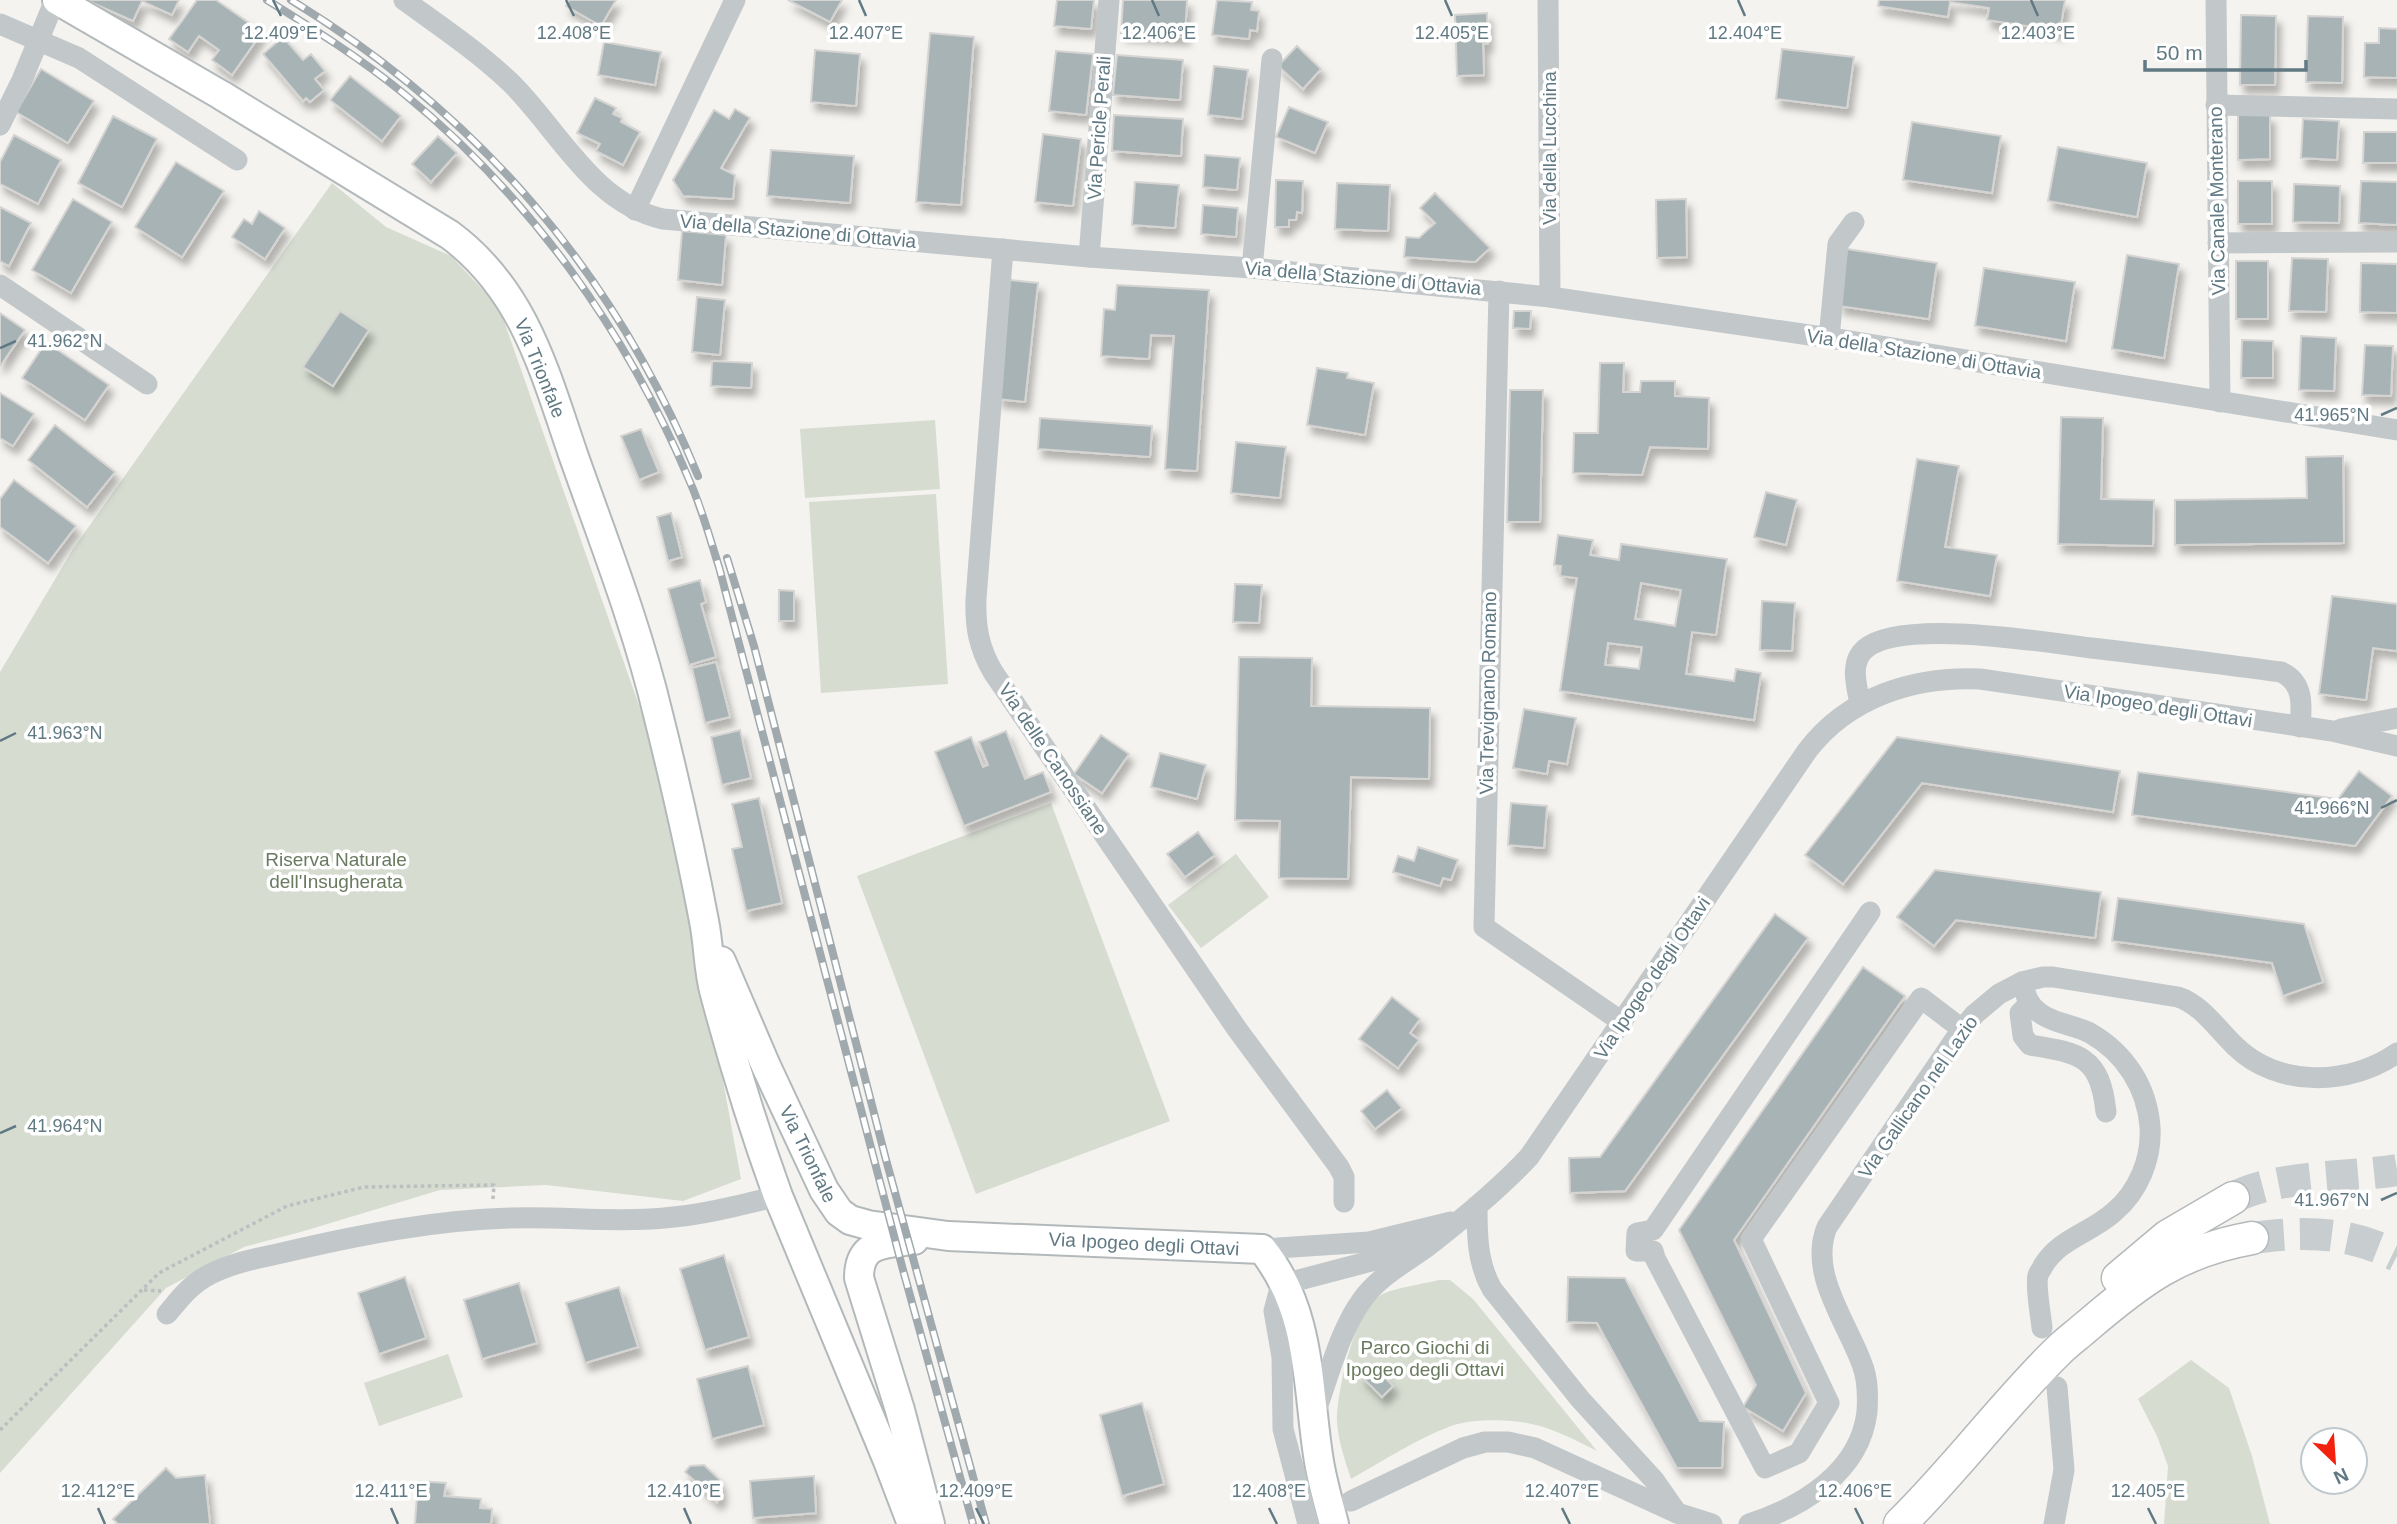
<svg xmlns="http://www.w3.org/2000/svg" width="2397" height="1524" font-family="Arial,sans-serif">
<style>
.green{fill:#d6dcd0}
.building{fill:#a7b3b5;stroke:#d5d4d2;stroke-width:2;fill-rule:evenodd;filter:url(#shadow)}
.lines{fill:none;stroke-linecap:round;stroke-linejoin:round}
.highway-tunnel{stroke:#c8cecf;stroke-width:32;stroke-dasharray:32 16;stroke-linecap:butt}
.major-casing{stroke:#b3b9bb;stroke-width:32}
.highway-casing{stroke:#b4b9bb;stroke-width:35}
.path{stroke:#bcbfc0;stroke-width:3.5;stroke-dasharray:3.5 3.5;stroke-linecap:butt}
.minor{stroke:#c2c7c9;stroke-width:21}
.major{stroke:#fff;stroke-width:28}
.highway{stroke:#fff;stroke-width:32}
.rail-casing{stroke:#a0a9ad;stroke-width:8}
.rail{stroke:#fff;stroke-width:5;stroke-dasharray:16;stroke-linecap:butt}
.ticks{fill:none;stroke:#607983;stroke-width:2.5}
.labels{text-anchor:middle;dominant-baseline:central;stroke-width:7;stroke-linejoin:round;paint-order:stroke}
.street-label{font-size:19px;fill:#607983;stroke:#fff}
.park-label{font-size:19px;fill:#697a5f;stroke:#fff}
.ticks-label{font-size:18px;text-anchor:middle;fill:#607983;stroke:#fff;stroke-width:7;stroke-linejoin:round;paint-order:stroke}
</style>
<defs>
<filter id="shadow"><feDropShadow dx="4.5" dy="8" stdDeviation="3.5" flood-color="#0004"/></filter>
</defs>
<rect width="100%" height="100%" fill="#f4f3ef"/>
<!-- green -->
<g class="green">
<polygon points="332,183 386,227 451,256 499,307 647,728 713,1026 741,1179 683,1201 546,1185 440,1190 304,1231 244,1247 166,1288 0,1473 0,672 73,549"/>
<polygon points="935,420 940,489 805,498 800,429"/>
<polygon points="936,494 948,684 821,693 809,502"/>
<polygon points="1051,803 1170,1121 976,1194 857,876"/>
<polygon points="1236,854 1269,897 1201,948 1168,905"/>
<path d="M1439,1280H1450L1473,1299L1597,1451C1575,1440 1551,1427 1527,1423C1506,1419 1471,1419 1451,1426C1416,1439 1383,1461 1351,1479C1345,1460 1338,1441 1337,1421C1337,1392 1354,1310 1381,1295C1393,1288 1424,1284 1439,1280Z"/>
<polygon points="448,1354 463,1397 379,1426 364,1383"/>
<polygon points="2191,1360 2229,1388 2252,1456 2270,1524 2164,1524 2168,1466 2157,1436 2138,1399"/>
</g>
<!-- building -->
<g class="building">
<polygon points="86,0 179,0 172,15 142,1 133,21"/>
<polygon points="197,0 216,0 262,32 232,75 212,60 219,50 199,36 188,52 169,39"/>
<polygon points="569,0 616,0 601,26 566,6"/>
<polygon points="788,0 842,0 830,22"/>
<polygon points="1057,0 1094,0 1091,29 1054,26"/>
<polygon points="1123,0 1187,0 1185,37 1121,33"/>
<polygon points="1217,0 1252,2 1251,10 1259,11 1257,31 1250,30 1249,39 1212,35"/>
<polygon points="1879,0 2065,0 2060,31 1987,20 1989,8 1950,2 1948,17 1878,6"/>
<polygon points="1487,13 1488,44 1483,44 1484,75 1457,76 1455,15"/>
<polygon points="2241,15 2276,16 2275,85 2240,85"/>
<polygon points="2308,16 2343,17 2342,83 2306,82"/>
<polygon points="2379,28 2397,29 2397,78 2364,77 2365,43 2379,43"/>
<polygon points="930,33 974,37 961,205 916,202"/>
<polygon points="283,37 303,60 311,54 325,71 315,79 324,90 310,102 306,98 303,101 263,54"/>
<polygon points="604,42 661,52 655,85 598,75"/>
<polygon points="1297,46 1321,69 1303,89 1278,66"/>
<polygon points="1782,49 1854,57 1847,108 1776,99"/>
<polygon points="815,50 860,54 856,106 811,102"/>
<polygon points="1056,51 1093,54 1086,115 1049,111"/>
<polygon points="1117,55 1183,60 1180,100 1113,95"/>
<polygon points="1214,66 1248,70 1242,119 1208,115"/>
<polygon points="41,69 94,101 68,143 16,112"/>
<polygon points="350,76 401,116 382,141 330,100"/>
<polygon points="595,98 616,108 613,114 622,118 621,122 640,132 623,165 596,151 600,144 577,133"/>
<polygon points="1289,107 1328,122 1315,153 1276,137"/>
<polygon points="735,109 750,118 721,168 735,175 733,199 683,196 673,180 714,110 729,119"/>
<polygon points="1114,115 1183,119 1181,156 1112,151"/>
<polygon points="2238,115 2270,115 2270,159 2238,160"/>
<polygon points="113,116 157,139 122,207 78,183"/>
<polygon points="2303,119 2339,121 2337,160 2301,158"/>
<polygon points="1912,122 2001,136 1992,193 1903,180"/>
<polygon points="2364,132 2397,132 2397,163 2363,163"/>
<polygon points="1043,134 1081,139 1073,206 1035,202"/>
<polygon points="14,135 61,160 38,204 0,184 0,162"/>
<polygon points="438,136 457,153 431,182 412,164"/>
<polygon points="2058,147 2147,163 2137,217 2048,201"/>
<polygon points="771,150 854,156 850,203 767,196"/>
<polygon points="1205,155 1240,158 1237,190 1203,187"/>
<polygon points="176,162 224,191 182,257 135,227"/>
<polygon points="1276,180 1303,181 1302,213 1297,212 1296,220 1289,220 1289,227 1275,227"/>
<rect x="2238" y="181" width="34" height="43"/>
<polygon points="2361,181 2397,182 2397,225 2359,223"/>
<polygon points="1135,182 1179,185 1175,228 1132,225"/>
<polygon points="1337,183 1390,185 1388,231 1335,229"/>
<polygon points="2294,184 2340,186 2339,223 2293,222"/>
<polygon points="1435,193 1490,248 1475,262 1404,257 1406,237 1419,238 1435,223 1420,208"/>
<polygon points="73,199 112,222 71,293 32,270"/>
<polygon points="1686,199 1687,257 1657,258 1656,200"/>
<polygon points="1203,205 1238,208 1236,237 1201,234"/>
<polygon points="0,207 31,223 9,266 0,261"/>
<polygon points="259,211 285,228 265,259 232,237 244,219 252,224"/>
<polygon points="682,231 726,235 722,285 678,280"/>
<polygon points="1847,249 1937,263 1929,319 1839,306"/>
<polygon points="2127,255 2179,264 2164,358 2112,349"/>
<polygon points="2292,258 2328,259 2326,312 2289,311"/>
<rect x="2236" y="261" width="32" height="58"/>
<polygon points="2361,263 2397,264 2397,313 2360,312"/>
<polygon points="1984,268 2075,282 2066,341 1975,326"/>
<polygon points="1010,280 1038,283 1025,402 998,399"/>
<polygon points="1117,285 1209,290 1197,471 1165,469 1174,336 1151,335 1149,359 1101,356 1104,309 1115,310"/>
<polygon points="697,297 725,300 720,355 692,352"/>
<polygon points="340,311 369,330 333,386 303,367"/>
<polygon points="1514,311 1531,311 1530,329 1513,328"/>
<polygon points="0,313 25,330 1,365 0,365"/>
<polygon points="2301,336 2336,338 2334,391 2299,390"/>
<polygon points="2242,340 2273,341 2273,378 2241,378"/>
<polygon points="46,342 109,385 85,420 22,378"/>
<polygon points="2365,345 2393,346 2391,396 2362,395"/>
<polygon points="712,361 752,363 751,388 711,386"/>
<polygon points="1600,363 1624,363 1623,392 1640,392 1641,381 1675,381 1675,396 1709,398 1708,449 1650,447 1642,475 1573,473 1574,433 1598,433"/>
<polygon points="1317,368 1348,373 1347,378 1374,383 1365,435 1307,425"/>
<polygon points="1510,390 1543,390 1540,522 1507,522"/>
<polygon points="0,393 34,414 13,446 0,438"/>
<polygon points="2061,417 2103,418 2101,499 2154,500 2153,546 2058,544"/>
<polygon points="1040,418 1152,426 1150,457 1038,449"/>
<polygon points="55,425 115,472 87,507 28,460"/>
<polygon points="641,429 659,472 639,480 621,436"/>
<polygon points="1236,442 1286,447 1280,498 1231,493"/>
<polygon points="2343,456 2344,543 2175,545 2175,500 2307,498 2306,457"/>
<polygon points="1917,459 1959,466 1945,547 1997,555 1990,596 1897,581"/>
<polygon points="14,480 76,526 48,563 0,527 0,499"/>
<polygon points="1766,492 1797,500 1786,545 1754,537"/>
<polygon points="671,513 682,557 668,561 657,517"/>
<path d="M1558,535L1593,540L1590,555L1619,560L1621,544L1727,559L1716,635L1692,632L1686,674L1734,681L1736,669L1761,673L1754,720L1560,691L1577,578L1560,576L1561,566L1554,565ZM1641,583L1681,590L1675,626L1635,619ZM1608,643L1642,647L1639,669L1605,665Z"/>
<polygon points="700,580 706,602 701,604 716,657 689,665 668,589"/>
<polygon points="1235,584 1262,585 1259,623 1233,622"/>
<polygon points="779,590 794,591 794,621 779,621"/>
<polygon points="2332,596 2397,604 2397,651 2373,648 2366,700 2319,694"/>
<polygon points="1762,601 1795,603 1792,651 1760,650"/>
<polygon points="1239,657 1312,658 1311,706 1430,708 1429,779 1351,777 1348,879 1279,878 1280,821 1235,820"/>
<polygon points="716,662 730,717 705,723 692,668"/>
<polygon points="1524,709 1576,718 1567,764 1549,761 1547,774 1513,768"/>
<polygon points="740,730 751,778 722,785 711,737"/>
<polygon points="1006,731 1025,779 1043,772 1051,792 964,826 935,752 971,737 983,767 988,765 979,742"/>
<polygon points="1101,735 1129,754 1102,793 1074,774"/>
<polygon points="1897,737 2120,771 2113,812 1922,783 1843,884 1805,855"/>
<polygon points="1160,753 1206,765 1197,799 1151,787"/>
<polygon points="2359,771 2392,796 2355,846 2132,815 2138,772 2338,799"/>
<polygon points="759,798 782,903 746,911 732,849 742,847 732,804"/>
<polygon points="1511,803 1547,806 1544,848 1508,845"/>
<polygon points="1198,832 1215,855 1185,877 1167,854"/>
<polygon points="1418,847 1458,860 1451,880 1443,878 1440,886 1393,872 1398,856 1414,861"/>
<polygon points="1935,870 2101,892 2095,938 1956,920 1934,946 1897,917"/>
<polygon points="2118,898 2304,924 2323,982 2283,996 2272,963 2112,941"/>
<polygon points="1775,914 1808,938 1625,1191 1570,1193 1569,1158 1600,1157"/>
<polygon points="1863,967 1905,996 1734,1240 1806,1393 1783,1431 1743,1407 1756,1385 1679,1230"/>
<polygon points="1392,997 1420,1019 1410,1033 1419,1040 1398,1068 1359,1039"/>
<polygon points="1387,1090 1402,1108 1375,1129 1361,1111"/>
<polygon points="724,1255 749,1337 705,1350 680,1269"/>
<polygon points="405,1277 426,1338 379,1354 358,1293"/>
<polygon points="1568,1277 1625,1278 1700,1421 1724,1422 1722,1468 1677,1468 1597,1323 1567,1322"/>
<polygon points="519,1283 537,1343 482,1359 464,1300"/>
<polygon points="619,1287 638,1347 585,1363 566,1303"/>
<polygon points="1373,1365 1393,1386 1382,1397 1361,1376"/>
<polygon points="748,1366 764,1425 712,1439 697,1379"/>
<polygon points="1142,1403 1164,1484 1122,1496 1100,1415"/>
<polygon points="704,1465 720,1480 722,1496 717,1502 685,1472 690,1466"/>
<polygon points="166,1468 176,1478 205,1475 210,1524 118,1524 113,1519"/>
<polygon points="814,1476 816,1513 753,1518 750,1481"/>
<polygon points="418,1481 446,1483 444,1496 481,1499 480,1508 492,1509 491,1524 415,1524"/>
</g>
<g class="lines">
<!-- highway-tunnel -->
<g class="highway-tunnel">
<path d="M2233,1198C2276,1175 2348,1178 2397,1170"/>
<path d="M2252,1238C2305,1231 2348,1231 2397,1256"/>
</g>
<!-- major casing -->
<g class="major-casing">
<g id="major">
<path d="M57,0L221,95L450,235C525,291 545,373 574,457C604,542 637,626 658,714C675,782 691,852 704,921C709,945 708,970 715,994C733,1062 754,1130 778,1196L888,1461L912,1524"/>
<path d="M721,961L766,1066L824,1190L839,1212L850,1220L868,1225L948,1236L1262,1249C1311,1310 1307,1382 1318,1455C1321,1478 1328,1501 1334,1524"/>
<path d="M914,1240C885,1244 859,1241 859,1278L900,1410L930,1524"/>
</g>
</g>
<!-- highway casing -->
<g class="highway-casing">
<g id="highway">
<polyline points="2118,1278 2168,1236 2233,1198"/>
<path d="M1900,1524C1956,1469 2002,1406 2058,1351C2067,1342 2077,1335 2086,1327C2141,1280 2179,1251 2252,1238"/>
</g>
</g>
<!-- path -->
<g class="path">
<polyline points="144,1290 161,1291"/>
<polyline points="0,1430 159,1273 287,1206 364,1187 494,1185 493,1199"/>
</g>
<!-- minor -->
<g class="minor">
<path d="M404,0C440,26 477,51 510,82C558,129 592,203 663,219L1089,257L1252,268L1550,297L1843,340L2397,430"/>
<polyline points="1548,0 1550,297"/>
<polyline points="2216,0 2220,402"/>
<polyline points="0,24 79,58 237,160"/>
<polyline points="2216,105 2397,109"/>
<polyline points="0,125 22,80 55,0"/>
<polyline points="635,210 735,0"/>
<polyline points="2218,243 2397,242"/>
<path d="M1003,249L976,599C975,627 979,648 993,672L1237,1029L1339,1167L1344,1177V1202"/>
<polyline points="1089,257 1109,0"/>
<polyline points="1252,268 1272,59"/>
<polyline points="0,285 147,384"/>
<polyline points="1499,291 1484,927 1622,1022"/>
<polyline points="1829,338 1838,244 1854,222"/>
<path d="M1860,704C1857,686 1849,663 1865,649C1900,618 2044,642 2091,648C2154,655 2218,664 2281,672C2304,682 2302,706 2300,727"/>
<polyline points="2341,729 2397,718"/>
<polyline points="1870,912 1653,1230 1637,1233 1636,1251 1653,1251 1655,1258 1765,1468 1799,1453 1829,1403 1751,1239 1921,998 1962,1029"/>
<path d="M2022,982C2024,988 2026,997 2029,1002C2043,1023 2070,1023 2090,1033C2125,1053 2147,1087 2150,1127C2152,1159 2138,1192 2114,1212C2091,1233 2060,1238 2043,1266C2043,1267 2038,1274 2038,1275C2035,1286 2041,1316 2042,1328"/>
<path d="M2030,1003L2020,1013L2023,1036L2030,1045C2080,1053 2100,1056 2106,1112"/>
<path d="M1477,1206C1477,1234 1477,1263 1492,1289L1580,1399L1654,1480L1677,1513"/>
<polyline points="1262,1249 1369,1242 1451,1222"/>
<path d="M167,1314C179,1300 189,1286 205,1277C229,1263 259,1258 286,1252C359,1235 435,1220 510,1218C562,1216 613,1223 664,1218C703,1215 741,1205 778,1196"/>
<path d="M1315,1413C1329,1376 1339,1332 1362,1300C1379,1276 1405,1263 1428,1246C1464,1218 1498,1190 1529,1157L1807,751C1848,697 1914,676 1980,679L2332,731L2397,746"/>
<polyline points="1351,1501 1463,1448 1485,1442 1508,1442 1535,1448 1677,1513 1712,1524"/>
<polyline points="1308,1524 1283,1429 1282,1357 1274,1311 1279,1292 1287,1285 1299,1280 1379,1259 1415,1243"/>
<path d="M1749,1524C1802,1507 1860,1472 1867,1412C1868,1395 1868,1379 1862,1364C1847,1322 1808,1273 1827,1227L1962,1029L1975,1014L1999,994L2022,982L2043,977H2053L2178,997C2202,1005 2217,1029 2235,1046C2278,1088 2350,1086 2397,1053"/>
<polyline points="2054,1524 2064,1470 2057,1387"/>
</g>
<!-- major -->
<use href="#major" class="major"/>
<!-- highway -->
<use href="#highway" class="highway"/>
<!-- rail casing -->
<g class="rail-casing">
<g id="rail">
<path d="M267,0C314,29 360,58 403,93C529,195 627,332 690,482C702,509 710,539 719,567L903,1270L973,1524"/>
<path d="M291,0C479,115 614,271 698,476"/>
<polyline points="727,558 754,646 885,1156 986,1524"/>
</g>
</g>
<!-- rail -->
<use href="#rail" class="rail"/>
</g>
<!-- ticks -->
<path class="ticks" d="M273,0L281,16M566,0L574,16M859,0L866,16M1152,0L1159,16M1445,0L1452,16M1738,0L1745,16M2031,0L2038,16M0,348L16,341M2381,415L2397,408M0,741L16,733M2381,808L2397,800M0,1133L16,1126M2381,1200L2397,1193M98,1508L105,1524M391,1508L398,1524M684,1508L691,1524M976,1508L984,1524M1269,1508L1277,1524M1562,1508L1570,1524M1855,1508L1863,1524M2148,1508L2156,1524"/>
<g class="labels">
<!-- street labels -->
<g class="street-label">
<text transform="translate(1099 128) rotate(-86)">Via Pericle Perali</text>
<text transform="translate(1549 148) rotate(-90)">Via della Lucchina</text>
<text transform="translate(2217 201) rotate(-91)">Via Canale Monterano</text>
<text transform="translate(798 231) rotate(5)">Via della Stazione di Ottavia</text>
<text transform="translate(1363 278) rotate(5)">Via della Stazione di Ottavia</text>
<text transform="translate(1924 354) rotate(9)">Via della Stazione di Ottavia</text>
<text transform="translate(540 368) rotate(68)">Via Trionfale</text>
<text transform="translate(1488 693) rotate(-89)">Via Trevignano Romano</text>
<text transform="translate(2158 706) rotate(9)">Via Ipogeo degli Ottavi</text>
<text transform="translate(1053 759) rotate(56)">Via delle Canossiane</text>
<text transform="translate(1652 978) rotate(-56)">Via Ipogeo degli Ottavi</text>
<text transform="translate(1918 1097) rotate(-55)">Via Gallicano nel Lazio</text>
<text transform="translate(808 1154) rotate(64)">Via Trionfale</text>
<text transform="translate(1144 1244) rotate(3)">Via Ipogeo degli Ottavi</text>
</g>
<!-- park labels -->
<g class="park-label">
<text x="336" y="859">Riserva Naturale<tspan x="336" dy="22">dell'Insugherata</tspan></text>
<text x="1425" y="1347">Parco Giochi di<tspan x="1425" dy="22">Ipogeo degli Ottavi</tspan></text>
</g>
</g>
<g class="ticks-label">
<text x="281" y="39">12.409°E</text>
<text x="574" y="39">12.408°E</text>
<text x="866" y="39">12.407°E</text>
<text x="1159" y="39">12.406°E</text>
<text x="1452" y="39">12.405°E</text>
<text x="1745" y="39">12.404°E</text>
<text x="2038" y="39">12.403°E</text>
<text x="65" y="347">41.962°N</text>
<text x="2332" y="421">41.965°N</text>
<text x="65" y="739">41.963°N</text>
<text x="2332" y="814">41.966°N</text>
<text x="65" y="1132">41.964°N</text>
<text x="2332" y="1206">41.967°N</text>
<text x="98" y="1497">12.412°E</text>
<text x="391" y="1497">12.411°E</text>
<text x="684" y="1497">12.410°E</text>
<text x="976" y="1497">12.409°E</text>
<text x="1269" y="1497">12.408°E</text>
<text x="1562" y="1497">12.407°E</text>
<text x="1855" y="1497">12.406°E</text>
<text x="2148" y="1497">12.405°E</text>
</g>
<!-- north arrow -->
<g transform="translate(2334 1461) rotate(155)"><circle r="33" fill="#ffffff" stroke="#bfc9cd" stroke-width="2"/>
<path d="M0-5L12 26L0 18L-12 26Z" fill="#f3220f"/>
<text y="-10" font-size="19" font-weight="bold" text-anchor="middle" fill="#607983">N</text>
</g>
<!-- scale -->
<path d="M2145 60v10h161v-10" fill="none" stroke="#607983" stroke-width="3.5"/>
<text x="2156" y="60" font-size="21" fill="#607983" stroke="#ffffff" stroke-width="5" paint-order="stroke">50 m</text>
</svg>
